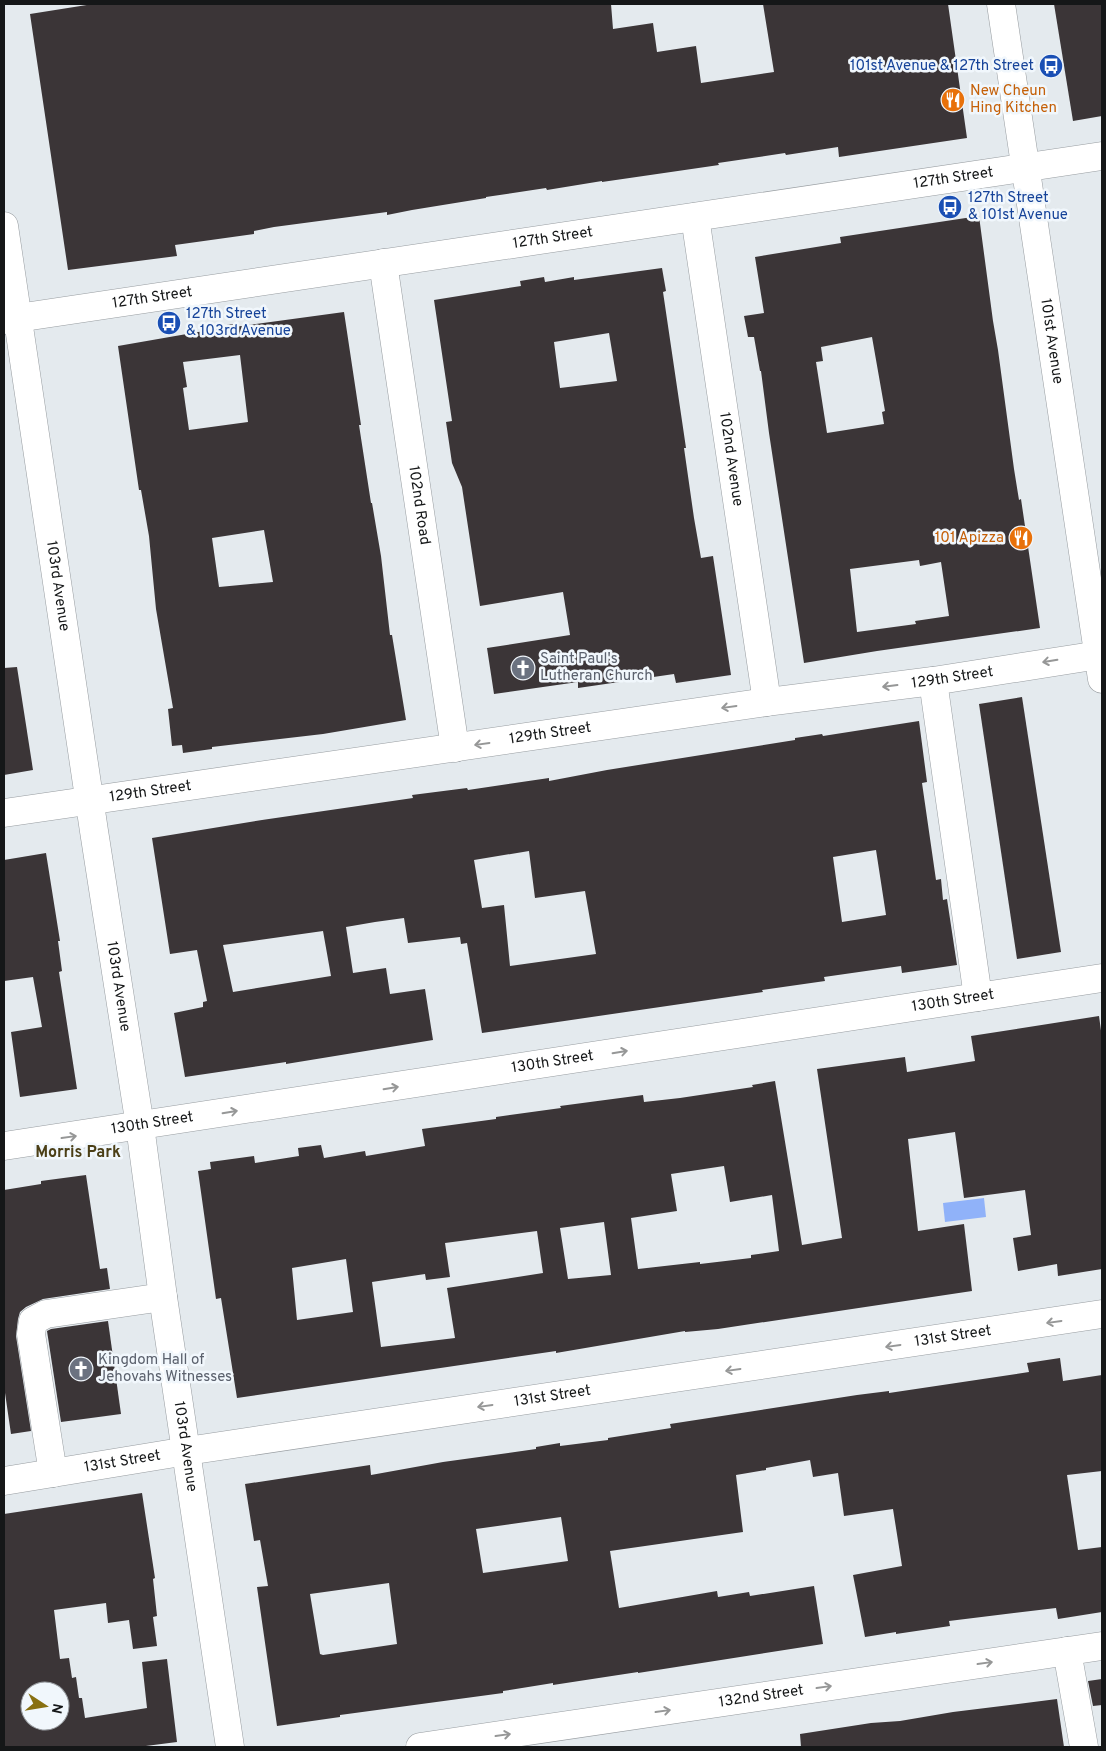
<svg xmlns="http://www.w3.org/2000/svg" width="1106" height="1751" font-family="Overpass,sans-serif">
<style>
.water{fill:#90b2f9}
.building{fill:#3b3537;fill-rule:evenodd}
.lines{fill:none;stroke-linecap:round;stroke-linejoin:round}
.minor-casing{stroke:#989da1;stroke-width:29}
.minor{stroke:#fff;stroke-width:28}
.oneway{stroke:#969797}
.labels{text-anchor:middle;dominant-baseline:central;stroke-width:5;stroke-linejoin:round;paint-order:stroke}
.transit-label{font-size:15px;fill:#164399;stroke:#f1f7fc;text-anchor:start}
.food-label{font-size:15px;fill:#c56008;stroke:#f1f7fc;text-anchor:start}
.street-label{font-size:15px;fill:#151718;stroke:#f1f7fc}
.worship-label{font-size:15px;fill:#5b616d;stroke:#f1f7fc;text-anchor:start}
.neighbourhood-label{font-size:16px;font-weight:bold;fill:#4b3f16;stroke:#f1f7fc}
</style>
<rect width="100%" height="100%" fill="#e4eaee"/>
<!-- water -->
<polygon class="water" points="984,1198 986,1217 945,1222 943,1203"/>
<!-- building -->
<g class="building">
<polygon points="93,4 611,4 613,29 653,23 657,52 696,46 701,83 774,72 763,4 948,4 967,138 839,157 838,147 786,155 785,153 718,163 719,165 664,173 602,182 602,181 547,190 546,188 486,197 486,198 412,210 387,215 387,212 274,227 254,231 254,234 175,245 177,256 68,270 30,14"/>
<polygon points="1054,4 1102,4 1102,116 1073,121"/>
<path d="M979,216L993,321L998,350L1014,469L1019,500L1021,499L1040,628L877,651L804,663L769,433L761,371H760L754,337H748L744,316L764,313L755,257L841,243L840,237ZM872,337L885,411L882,412L884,424L827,433L816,362L823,361L821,347ZM919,560L920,566L941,562L949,616L915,621L916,624L857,632L850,569Z"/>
<path d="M662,268L666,291L663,292L686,448H684L694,518L701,558L713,556L731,675L676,683L674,674L578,688V682L494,694L487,648L570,635L563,592L480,606L462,487L452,463L446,422L452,421L434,300L521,286L520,281L544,277L545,282L574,277V280ZM609,333L617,381L560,388L554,342Z"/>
<path d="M344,312L361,425H359L371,503H372L381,556L390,635H392L406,720L323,734L212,747V749L183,753L182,745L172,746L168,709L173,708L156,609L149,536L141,490H139L118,346L204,331V328L234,324V327ZM240,355L248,422L189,430L183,388L187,387L183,362ZM264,530L273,582L219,587L212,538Z"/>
<polygon points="17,667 33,770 4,775 4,668"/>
<polygon points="1022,697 1061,952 1017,959 979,704"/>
<path d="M919,721L927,782L922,783L936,880L941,879L943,900L947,899L957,965L902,973L901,966L824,977L825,981L762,990L763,992L482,1033L467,943L461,944L460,937L408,943L404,918L375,922L346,927L353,973L386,968L390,994L425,989L433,1040L286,1064V1062L185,1077L174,1013L203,1007V1002L207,1001L197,950L170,954L152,838L262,820L413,798L412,795L467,788L468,790L549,778V781L607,770L795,740V738L822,734L823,736ZM876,850L886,915L842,922L833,857ZM529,851L535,898L585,891L596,954L510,966L504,905L482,908L474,860ZM323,931L331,976L233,992L223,945Z"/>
<polygon points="46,853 60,941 58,941 62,971 59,972 77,1089 20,1097 11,1032 42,1027 33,977 4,981 4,860"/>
<path d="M1099,1016L1102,1038V1269L1058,1276L1057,1264L1018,1271L1013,1238L1031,1235L1025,1190L964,1198L955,1132L908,1139L918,1231L964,1224L972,1291L718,1329L685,1332V1331L556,1353V1351L237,1398L221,1298L216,1299L198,1171L211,1169L210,1162L254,1156L255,1163L299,1156L298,1148L321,1145L324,1158L365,1151L366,1156L425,1146L422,1129L496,1119V1117L561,1108L560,1106L590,1102L643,1095L644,1102L680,1098L753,1087L752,1085L775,1081L802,1245L842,1238L817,1069L905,1057L907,1072L975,1061L971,1036ZM724,1166L730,1202L772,1195L779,1251L751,1255V1258L700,1264V1262L638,1269L631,1218L677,1211L671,1174ZM604,1222L611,1275L568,1279L560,1228ZM537,1231L543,1273L447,1288L455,1338L381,1347L372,1282L425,1274L426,1280L450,1277L445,1243ZM346,1259L353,1312L297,1320L292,1268Z"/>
<polygon points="86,1175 100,1269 107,1268 110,1289 43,1299 26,1307 20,1312 18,1319 16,1336 31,1431 11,1434 4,1386 4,1190 41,1184 41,1181"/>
<polygon points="108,1321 121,1414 61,1422 47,1331 51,1329"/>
<path d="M1060,1358L1063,1381L1102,1375V1471L1067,1475L1078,1550L1102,1547V1612L1058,1619L1056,1608L949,1621L950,1626L896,1634V1632L865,1637L853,1575L902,1566L893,1509L844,1516L838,1473L813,1477L810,1460L766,1468V1470L736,1475L743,1532L610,1551L619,1608L717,1591L718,1597L749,1592L750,1596L814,1586L823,1644L638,1673V1672L553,1685V1683L503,1691V1693L340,1715V1717L277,1726L257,1587L268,1586L260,1540L254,1541L245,1484L370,1465L371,1475L443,1462L536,1449V1447L560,1443V1446L608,1440V1438L671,1428L670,1424L857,1395L889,1391V1393L1029,1372L1027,1363ZM561,1517L568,1561L483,1573L476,1529ZM389,1583L397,1644L323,1655L320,1654L310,1594Z"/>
<path d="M142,1493L155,1578L153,1579L157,1616L153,1617L157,1646L133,1649L129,1620L108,1623L106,1603L54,1610L60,1659L69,1658L72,1678L76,1677L79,1698H82L85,1718L147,1708L142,1662L167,1659L177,1742L138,1747H4V1514ZM30,1691H60V1721H30Z"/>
<polygon points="1102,1679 1102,1705 1093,1706 1088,1681"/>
<polygon points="1057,1699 1064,1747 801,1747 800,1734 871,1723 900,1721 953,1712"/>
</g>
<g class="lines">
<!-- minor casing -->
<g class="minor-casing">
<g id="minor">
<path id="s1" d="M1001,4L1102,679"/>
<path id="s2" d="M695,217L767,702"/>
<path id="s3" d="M4,226L94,831L140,1126L163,1297L230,1747"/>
<path id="s4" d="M383,263L455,748"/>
<path id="s5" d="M4,320L1102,156"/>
<polyline points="933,681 978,997"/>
<path id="s6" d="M4,813L767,702L933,681L1099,655"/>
<path id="s7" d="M4,1146L1102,978"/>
<polyline points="53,1473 31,1334 33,1321 46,1314 163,1297"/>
<path id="s8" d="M4,1481L187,1451L1102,1314"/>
<polyline points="1067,1651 1084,1747"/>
<path id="s9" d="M420,1747L1102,1646"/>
</g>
</g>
<!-- minor -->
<use href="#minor" class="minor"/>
</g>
<!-- one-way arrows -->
<defs><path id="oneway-shaft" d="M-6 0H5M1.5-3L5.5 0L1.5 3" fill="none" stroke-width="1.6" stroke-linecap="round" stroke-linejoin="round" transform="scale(1.25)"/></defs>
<g class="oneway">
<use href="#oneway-shaft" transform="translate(1050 661) rotate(171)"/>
<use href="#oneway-shaft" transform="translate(890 686) rotate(173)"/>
<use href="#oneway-shaft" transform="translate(729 707) rotate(172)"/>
<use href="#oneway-shaft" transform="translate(482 744) rotate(172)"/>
<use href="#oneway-shaft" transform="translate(620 1052) rotate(-9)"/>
<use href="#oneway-shaft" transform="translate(391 1088) rotate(-9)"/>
<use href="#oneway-shaft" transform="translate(230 1112) rotate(-9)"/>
<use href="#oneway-shaft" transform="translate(69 1137) rotate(-8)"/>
<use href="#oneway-shaft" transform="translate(1054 1322) rotate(172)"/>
<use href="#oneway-shaft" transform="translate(893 1346) rotate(172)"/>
<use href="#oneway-shaft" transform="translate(733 1370) rotate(172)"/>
<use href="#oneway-shaft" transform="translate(485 1406) rotate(172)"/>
<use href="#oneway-shaft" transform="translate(985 1663) rotate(-8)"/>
<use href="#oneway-shaft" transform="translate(824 1687) rotate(-8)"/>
<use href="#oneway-shaft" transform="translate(663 1711) rotate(-8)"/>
<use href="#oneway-shaft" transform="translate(503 1735) rotate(-8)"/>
</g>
<!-- icons -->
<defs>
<g id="bus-disc" transform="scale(1.25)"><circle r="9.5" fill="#1a4fb4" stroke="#f1f7fc"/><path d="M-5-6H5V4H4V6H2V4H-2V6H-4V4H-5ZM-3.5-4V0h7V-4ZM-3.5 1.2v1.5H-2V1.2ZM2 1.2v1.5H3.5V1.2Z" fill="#fff"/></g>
<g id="restaurant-disc" transform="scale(1.25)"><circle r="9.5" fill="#e8710a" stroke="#f1f7fc"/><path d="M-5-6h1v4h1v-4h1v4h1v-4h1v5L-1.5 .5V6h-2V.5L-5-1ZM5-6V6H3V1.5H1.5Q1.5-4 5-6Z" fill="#fff"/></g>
<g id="church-disc" transform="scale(1.25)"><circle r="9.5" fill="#6b7280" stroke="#f1f7fc"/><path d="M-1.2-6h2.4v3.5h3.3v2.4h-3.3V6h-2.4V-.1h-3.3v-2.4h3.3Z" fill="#fff"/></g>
</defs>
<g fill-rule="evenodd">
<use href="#bus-disc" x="1051" y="66"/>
<use href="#restaurant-disc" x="953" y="100"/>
<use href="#bus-disc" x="950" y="207"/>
<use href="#bus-disc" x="169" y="323"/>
<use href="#restaurant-disc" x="1021" y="538"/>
<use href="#church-disc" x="523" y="668"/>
<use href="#church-disc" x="81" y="1369"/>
</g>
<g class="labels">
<!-- transit labels -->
<g class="transit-label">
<text x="1034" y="66" text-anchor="end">101st Avenue &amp; 127th Street</text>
<text x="968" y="198">127th Street<tspan x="968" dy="17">&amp; 101st Avenue</tspan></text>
<text x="186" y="314">127th Street<tspan x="186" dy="17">&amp; 103rd Avenue</tspan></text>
</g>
<!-- food labels -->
<g class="food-label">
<text x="970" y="91">New Cheun<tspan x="970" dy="17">Hing Kitchen</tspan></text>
<text x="1004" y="538" text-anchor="end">101 Apizza</text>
</g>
<!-- street labels -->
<g class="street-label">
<text stroke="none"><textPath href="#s5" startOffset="960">127th Street</textPath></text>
<text stroke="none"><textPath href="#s5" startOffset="555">127th Street</textPath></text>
<text stroke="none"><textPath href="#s5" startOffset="150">127th Street</textPath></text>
<text stroke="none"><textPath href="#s1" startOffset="341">101st Avenue</textPath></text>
<text stroke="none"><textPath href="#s2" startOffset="245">102nd Avenue</textPath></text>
<text stroke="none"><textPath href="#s4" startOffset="245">102nd Road</textPath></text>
<text stroke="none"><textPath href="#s3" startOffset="364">103rd Avenue</textPath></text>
<text stroke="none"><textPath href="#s6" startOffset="958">129th Street</textPath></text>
<text stroke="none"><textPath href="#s6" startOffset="552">129th Street</textPath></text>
<text stroke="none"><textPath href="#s6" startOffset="148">129th Street</textPath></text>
<text stroke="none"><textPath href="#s3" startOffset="769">103rd Avenue</textPath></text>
<text stroke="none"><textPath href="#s7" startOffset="960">130th Street</textPath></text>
<text stroke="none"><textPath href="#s7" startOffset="555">130th Street</textPath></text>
<text stroke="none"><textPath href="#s7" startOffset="150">130th Street</textPath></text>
<text stroke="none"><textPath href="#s8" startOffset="960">131st Street</textPath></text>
<text stroke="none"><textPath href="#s8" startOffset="555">131st Street</textPath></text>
<text stroke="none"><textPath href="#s3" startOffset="1234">103rd Avenue</textPath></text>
<text stroke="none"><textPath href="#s8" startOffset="120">131st Street</textPath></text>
<text stroke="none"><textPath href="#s9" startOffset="345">132nd Street</textPath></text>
</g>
<!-- worship labels -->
<g class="worship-label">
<text x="540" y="659">Saint Paul's<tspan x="540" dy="17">Lutheran Church</tspan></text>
<text x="98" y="1360">Kingdom Hall of<tspan x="98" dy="17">Jehovahs Witnesses</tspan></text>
</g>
<!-- neighbourhood labels -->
<g class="neighbourhood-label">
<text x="78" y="1153">Morris Park</text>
</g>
</g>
<!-- border -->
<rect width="1106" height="1751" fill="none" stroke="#151718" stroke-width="10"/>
<!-- north arrow -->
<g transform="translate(45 1706) rotate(102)"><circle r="24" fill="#f1f7fc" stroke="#999da1"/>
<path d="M0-4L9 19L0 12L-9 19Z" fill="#887011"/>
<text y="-8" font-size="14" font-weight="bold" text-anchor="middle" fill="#151718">N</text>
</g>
</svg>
